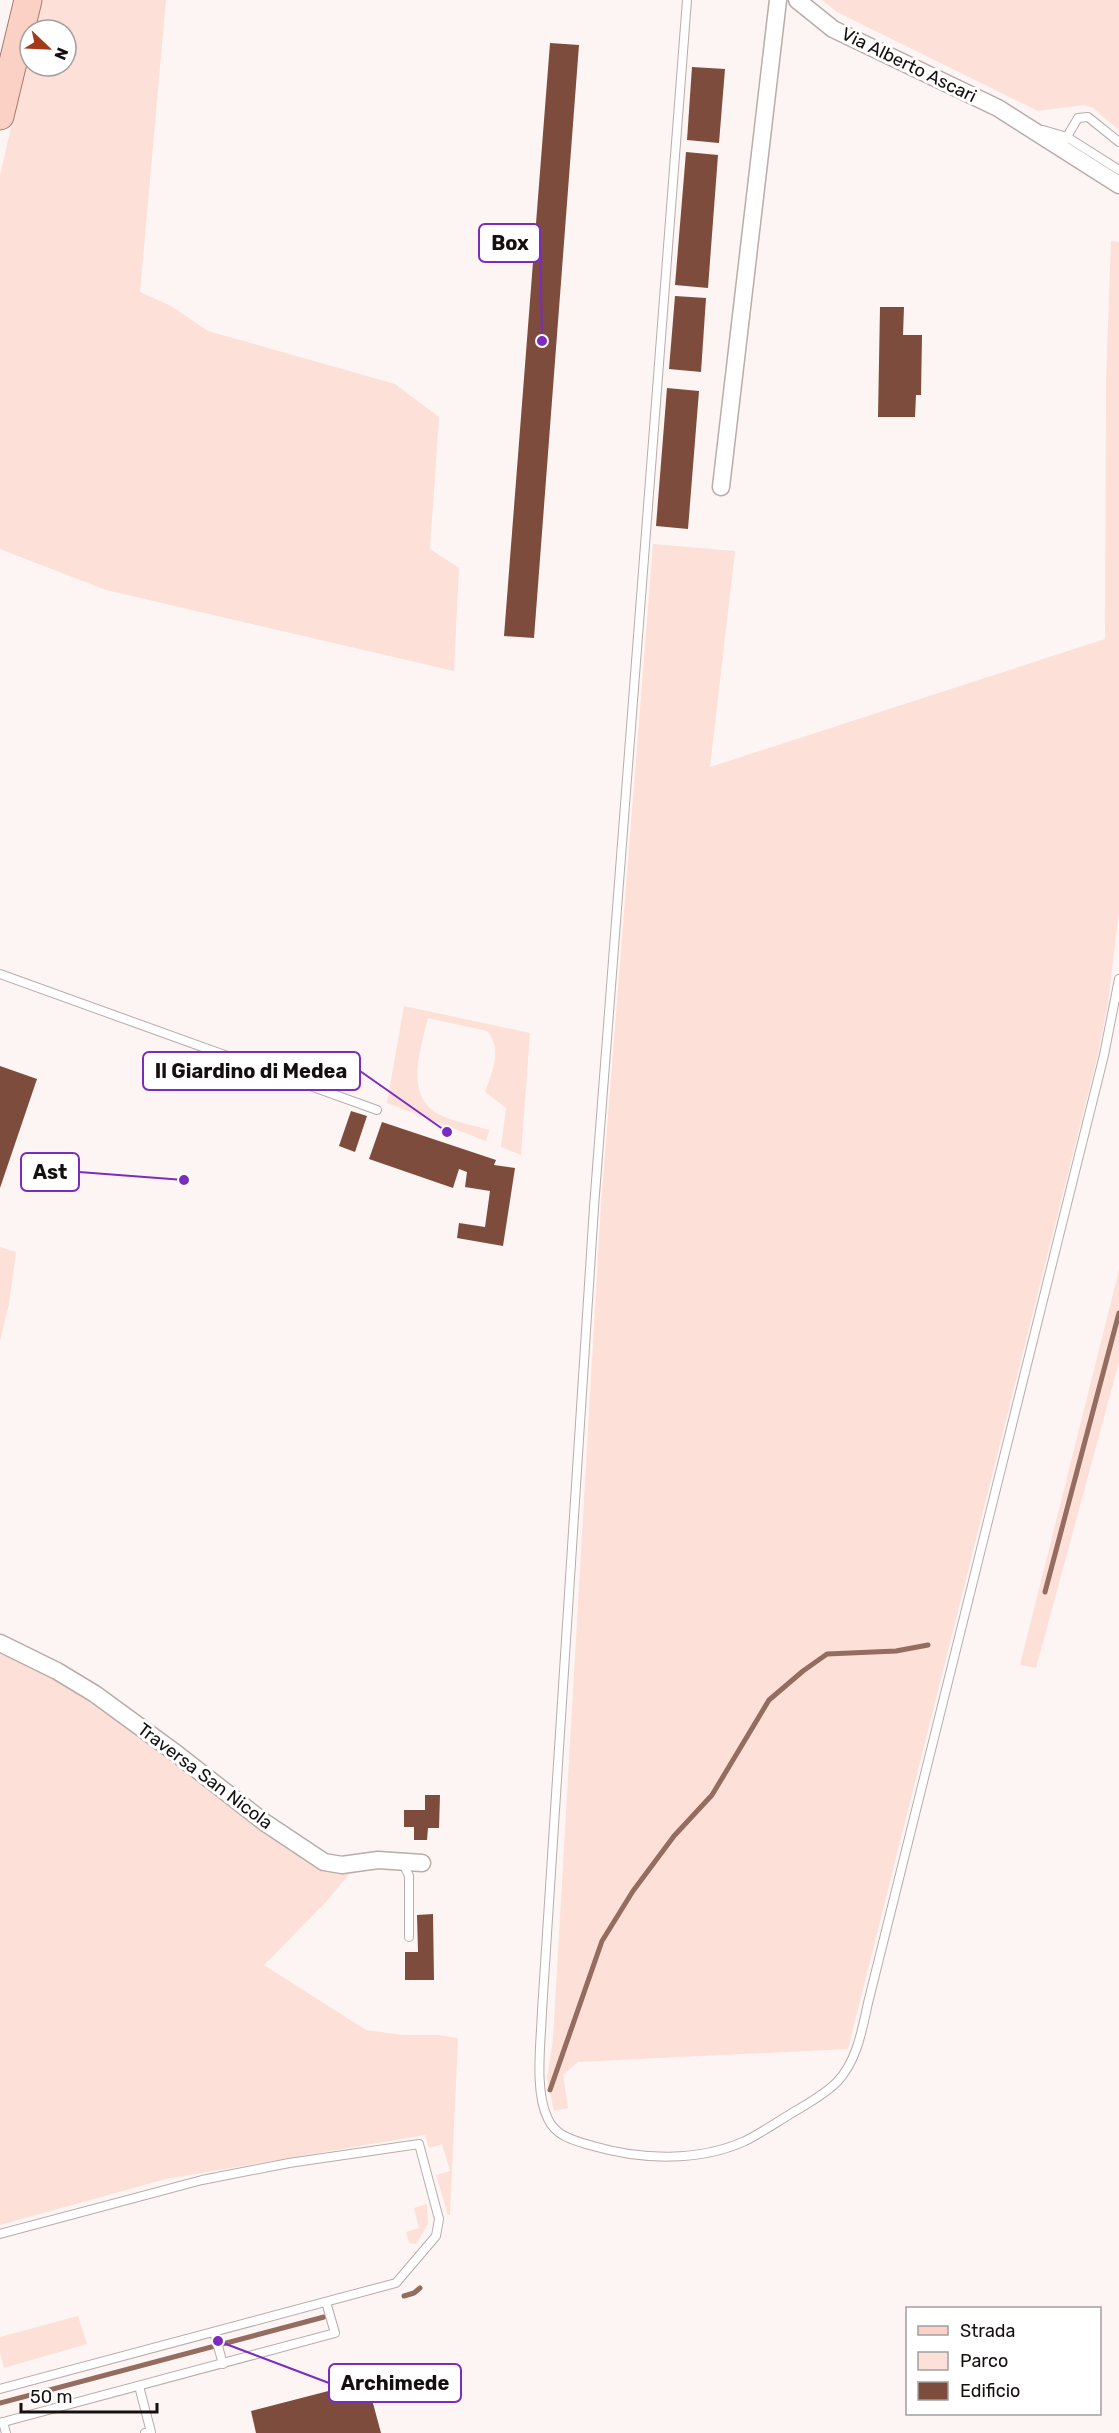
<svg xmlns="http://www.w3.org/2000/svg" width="1119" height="2433" font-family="Rubik,sans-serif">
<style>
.green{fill:#fde0d8}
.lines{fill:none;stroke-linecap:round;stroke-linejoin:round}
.stream{stroke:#946c60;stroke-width:5}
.building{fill:#7e4c3d}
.lane-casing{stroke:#b9aca9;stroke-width:10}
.street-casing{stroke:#b9aca9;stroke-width:19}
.primary-casing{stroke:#a87a6d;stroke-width:29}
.lane{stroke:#fff;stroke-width:8}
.street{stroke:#fff;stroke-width:16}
.primary{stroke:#fbd1c5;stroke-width:27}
.labels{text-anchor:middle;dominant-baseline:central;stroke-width:6;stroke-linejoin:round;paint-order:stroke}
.street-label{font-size:18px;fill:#14100f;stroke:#fff}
.leader{fill:none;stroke:#7b2cbf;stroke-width:2}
.callout-dot{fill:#7b2cbf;stroke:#fff;stroke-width:2}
.callout{fill:#fff;stroke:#7b2cbf;stroke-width:2}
.callout-label{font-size:20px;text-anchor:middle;font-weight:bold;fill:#14100f}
</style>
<rect width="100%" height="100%" fill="#fdf5f3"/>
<!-- green -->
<g class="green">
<polygon points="41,0 166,0 140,292 171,306 208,331 395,384 439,417 430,549 459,568 454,671 106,590 0,549 0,175 30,46 30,66 66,66 66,30 34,30"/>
<polygon points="822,0 1119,0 1119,130 1093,108 1084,105 1038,111 837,12"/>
<polygon points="1111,241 1119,242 1119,912 1108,1003 1098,1054 848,2049 578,2062 563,2075 568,2108 554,2111 547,2078 553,2039 601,1204 653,544 735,551 710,767 1105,639 1106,380"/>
<path d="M404,1006L530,1033L521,1155L501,1147L506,1108L485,1092C492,1072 503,1049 487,1031L428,1018C421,1048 403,1097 440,1115C455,1122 473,1125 489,1130L486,1141L387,1103Z"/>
<polygon points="0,1247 16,1252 9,1304 0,1341"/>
<polygon points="1119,1270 1119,1362 1036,1668 1020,1665"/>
<polygon points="0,1649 87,1696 107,1710 253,1823 340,1871 350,1873 326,1902 264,1965 366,2030 403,2035 438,2035 458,2038 450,2215 448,2215 436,2175 450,2171 442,2144 429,2148 425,2135 166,2179 0,2225"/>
<polygon points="427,2204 428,2224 416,2244 409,2243 406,2232 419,2228 414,2208"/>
<polygon points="78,2316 87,2344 4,2368 0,2353 0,2337"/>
</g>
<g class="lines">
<!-- stream -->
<g class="stream">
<polyline points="1045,1592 1119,1313"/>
<polyline points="550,2090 602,1941 633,1891 674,1836 712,1795 769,1700 803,1671 827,1654 896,1651 928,1645"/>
<polyline points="404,2296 414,2293 420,2288"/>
<polyline points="0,2403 324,2317"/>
</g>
</g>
<!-- building -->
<g class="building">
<polygon points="550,43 579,45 534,638 504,636"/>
<polygon points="692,67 725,69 719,143 687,140"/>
<polygon points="686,152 718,155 708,288 675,285"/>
<polygon points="675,296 706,298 701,372 669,369"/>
<polygon points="880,307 904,307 903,335 922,335 921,395 916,395 915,417 878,417"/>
<polygon points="667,388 699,391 688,529 656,526"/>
<polygon points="0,1066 37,1079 0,1188"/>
<polygon points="351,1111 367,1116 355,1152 339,1146"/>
<polygon points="382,1122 496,1160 494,1165 515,1168 503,1246 457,1238 459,1223 485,1227 490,1191 465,1187 467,1172 459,1169 453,1188 369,1159"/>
<polygon points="425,1795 440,1795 439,1828 428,1828 427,1840 414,1840 414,1827 404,1827 404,1810 425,1810"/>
<polygon points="433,1914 434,1980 405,1980 405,1952 418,1952 417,1915"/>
<polygon points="367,2381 381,2433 256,2433 251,2411"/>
</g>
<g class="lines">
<!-- lane casing -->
<g class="lane-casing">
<g id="lane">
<path d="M687,0L594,1207L542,2011C541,2042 534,2091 548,2119C556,2137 576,2141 593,2146C641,2160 699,2162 745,2141C761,2133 777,2122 792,2113C807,2104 824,2095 837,2082C857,2061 862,2030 868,2003L1104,1055L1119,979"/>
<polyline points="1043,130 1067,137 1119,170"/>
<polyline points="1065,140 1078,118 1088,117 1119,142"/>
<polyline points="0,974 377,1110"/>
<polyline points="403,1863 409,1876 409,1937"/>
<polyline points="0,2234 202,2180 289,2163 419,2144 439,2219 436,2236 396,2283 0,2389"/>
<polyline points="214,2332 223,2364"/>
<polyline points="139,2386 151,2432 145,2433"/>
<polyline points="3,2422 6,2433"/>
<polyline points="0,2423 335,2333 326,2302"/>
</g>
</g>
<!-- street casing -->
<g class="street-casing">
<g id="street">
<polyline points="797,0 833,29 998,108 1119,185"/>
<polyline points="721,487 778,0"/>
<polyline points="0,1643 57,1671 95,1694 177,1754 264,1822 324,1862 342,1865 378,1860 422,1863"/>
</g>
</g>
<!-- primary casing -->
<g class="primary-casing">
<polyline id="primary" points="0,116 28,0"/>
</g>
<!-- lane -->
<use href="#lane" class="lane"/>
<!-- street -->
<use href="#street" class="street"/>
<!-- primary -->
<use href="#primary" class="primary"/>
</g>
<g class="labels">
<!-- street labels -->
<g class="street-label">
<text transform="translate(909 65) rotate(26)">Via Alberto Ascari</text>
<text transform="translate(205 1776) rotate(37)">Traversa San Nicola</text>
</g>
</g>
<!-- callouts -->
<path class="leader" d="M542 341L540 243M447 1132L360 1071M184 1180L79 1172M218 2341L329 2383"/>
<g class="callout-dot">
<circle cx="542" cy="341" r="6"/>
<circle cx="447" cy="1132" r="6"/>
<circle cx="184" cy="1180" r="6"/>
<circle cx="218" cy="2341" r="6"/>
</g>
<g class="callout">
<rect x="479" y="224" width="61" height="38" rx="6"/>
<rect x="143" y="1052" width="217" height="38" rx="6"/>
<rect x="21" y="1153" width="58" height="38" rx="6"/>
<rect x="329" y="2364" width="132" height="38" rx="6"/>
</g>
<g class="callout-label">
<text x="510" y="250">Box</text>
<text x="251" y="1078">Il Giardino di Medea</text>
<text x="50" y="1179">Ast</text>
<text x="395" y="2390">Archimede</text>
</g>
<!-- legend -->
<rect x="906" y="2307" width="195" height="108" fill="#ffffff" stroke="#a19f9f" stroke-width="1.5"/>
<rect x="918" y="2326" width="30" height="9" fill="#fbd1c5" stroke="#a19f9f" stroke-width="1.5"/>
<text x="960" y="2337" font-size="18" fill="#14100f">Strada</text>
<rect x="918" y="2352" width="30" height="18" fill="#fde0d8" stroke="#a19f9f" stroke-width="1.5"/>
<text x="960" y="2367" font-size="18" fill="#14100f">Parco</text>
<rect x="918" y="2382" width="30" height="18" fill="#7e4c3d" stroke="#a19f9f" stroke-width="1.5"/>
<text x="960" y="2397" font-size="18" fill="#14100f">Edificio</text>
<!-- north arrow -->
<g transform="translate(48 48) rotate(113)"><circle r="28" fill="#ffffff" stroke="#a19f9f" stroke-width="1.5"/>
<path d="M0-4.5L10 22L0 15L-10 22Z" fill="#a13a1b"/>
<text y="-9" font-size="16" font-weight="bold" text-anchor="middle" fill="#14100f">N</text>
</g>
<!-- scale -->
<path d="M21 2403v9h136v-9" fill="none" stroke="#14100f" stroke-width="3"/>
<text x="30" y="2403" font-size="18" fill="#14100f" stroke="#ffffff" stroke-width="4.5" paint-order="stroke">50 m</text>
</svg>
